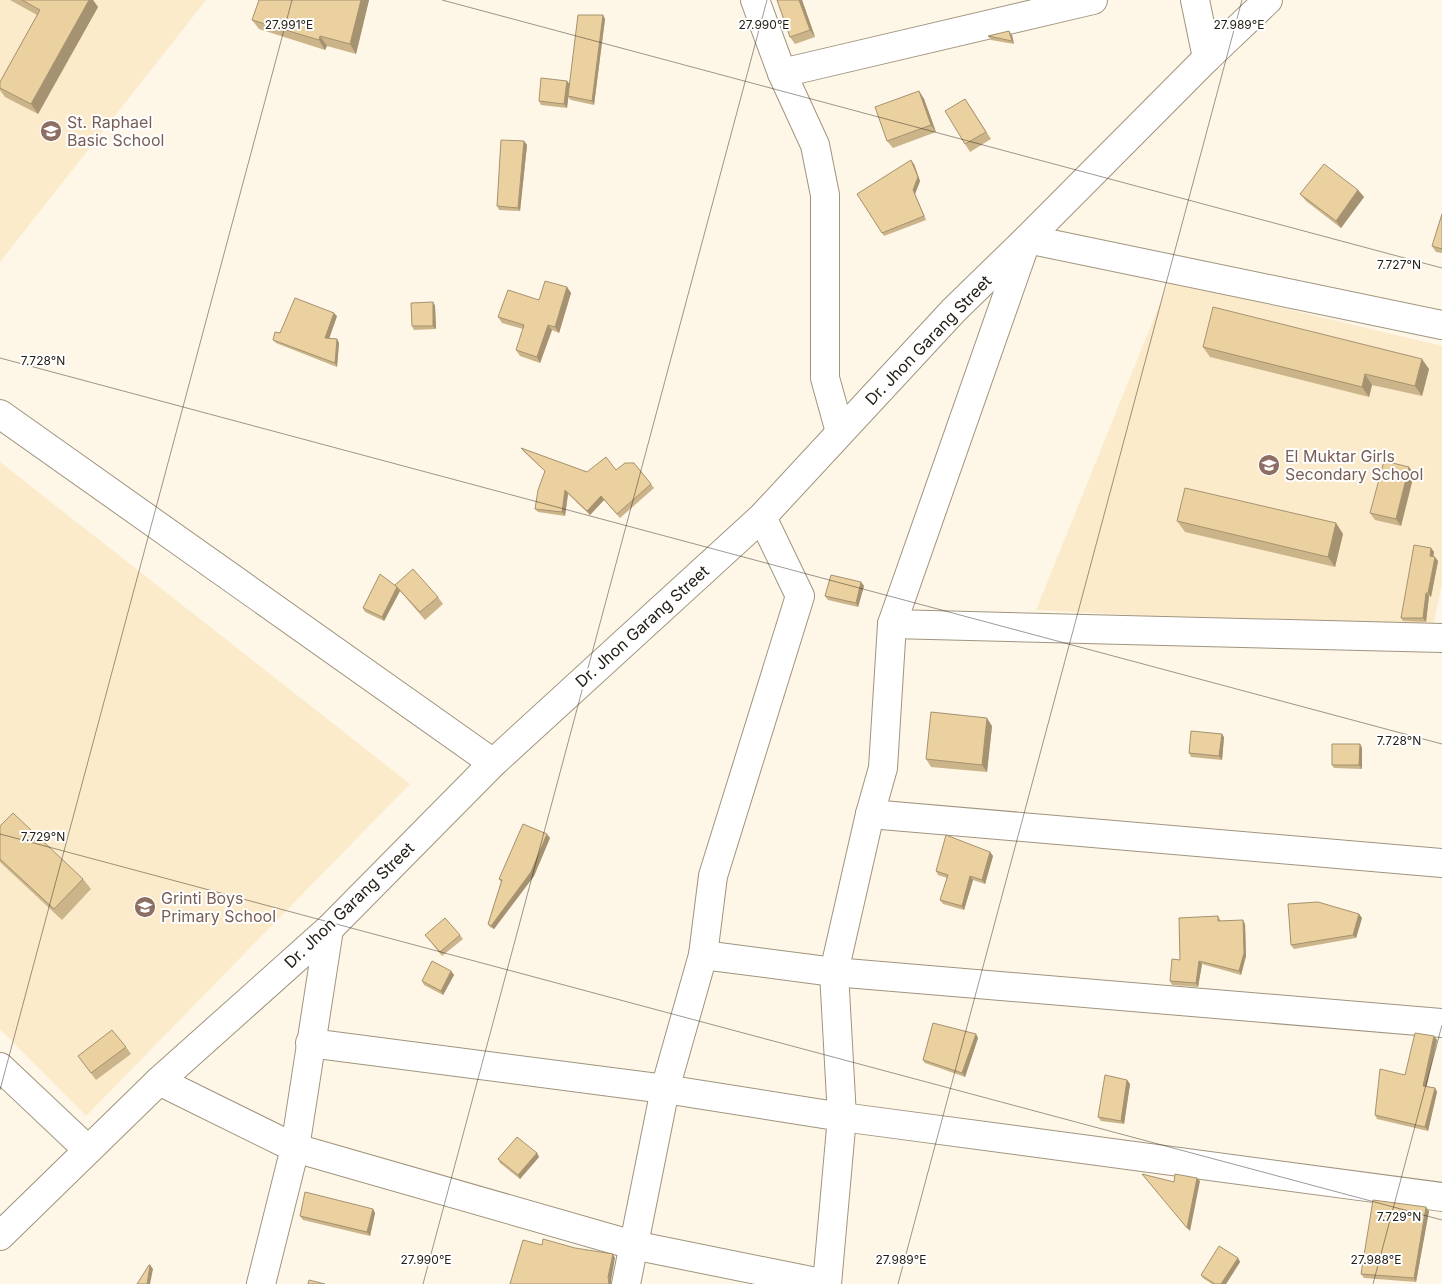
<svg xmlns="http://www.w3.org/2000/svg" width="1442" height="1284" font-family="Inter,sans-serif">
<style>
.built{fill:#fcebcb}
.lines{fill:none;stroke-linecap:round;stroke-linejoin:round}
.minor-casing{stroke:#a0947e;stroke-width:30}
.minor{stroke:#fff;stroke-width:28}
.wall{fill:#cbb48a}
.shaded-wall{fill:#a59270}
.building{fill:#ecd1a0;stroke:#a59270}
.ticks{fill:none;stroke:#252017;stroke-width:1;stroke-opacity:0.45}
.labels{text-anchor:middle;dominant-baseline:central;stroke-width:4;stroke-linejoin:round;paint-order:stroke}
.education-label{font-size:16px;fill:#785e54;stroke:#fff;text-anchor:start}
.street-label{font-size:16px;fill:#252017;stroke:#fff}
.ticks-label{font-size:12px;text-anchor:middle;fill:#252017;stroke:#fff;stroke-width:4;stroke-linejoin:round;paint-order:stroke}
</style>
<rect width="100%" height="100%" fill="#fef6e7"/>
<!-- built -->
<g class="built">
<polygon points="0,0 206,0 0,262"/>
<polygon points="1169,281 1442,346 1442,584 1432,631 1036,610"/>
<polygon points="0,462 410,784 86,1116 0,1029"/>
</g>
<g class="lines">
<!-- minor casing -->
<g class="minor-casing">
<g id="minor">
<polyline points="755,0 782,73 815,145 825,195 825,378 840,432"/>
<polyline points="1195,0 1207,58"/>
<polyline points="782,73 1093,0"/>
<polyline points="0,414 493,763"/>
<polyline points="892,624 1442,638"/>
<polyline points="870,814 1442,863"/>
<polyline points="703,955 834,972 1442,1023"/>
<polyline points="310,1043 665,1089 842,1117 1442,1197"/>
<polyline points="0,1067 88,1150"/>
<polyline points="159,1081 295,1148 633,1245 826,1284"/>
<polyline points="0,1236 159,1081 329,929 493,763 762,517 954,310 1027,239 1207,58 1268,0"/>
<polyline points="261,1284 295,1148 329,929"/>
<polyline points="626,1284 665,1089 703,955 713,876 800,596 762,517"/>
<polyline points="827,1284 842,1117 834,972 870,814 883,768 892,624 1027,239 1442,325"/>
</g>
</g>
<!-- minor -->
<use href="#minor" class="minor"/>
</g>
<!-- wall -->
<g class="wall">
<polygon points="10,0 93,0 98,7 38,114 5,97 0,90 0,82 37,15"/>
<polygon points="369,0 356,54 327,46 325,50 259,29 252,20"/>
<polygon points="777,0 802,0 815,37 795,44 790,37"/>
<polygon points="603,15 605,19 594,105 571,100 568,97 567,108 541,105 539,101 567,81 570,84"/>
<polygon points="1012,35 1014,44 991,40 988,36"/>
<polygon points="919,91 924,99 936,132 893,148 887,141"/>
<polygon points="970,106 991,139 970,152 965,144"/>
<polygon points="524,141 527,145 520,211 499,210 497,206"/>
<polygon points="914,164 920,181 915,194 926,220 884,236 857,194"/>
<polygon points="1358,190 1364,197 1341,228 1306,201 1300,194"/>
<polygon points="1442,214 1442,253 1436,252 1432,246"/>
<polygon points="567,287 571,293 559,333 552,330 540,363 520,356 516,350 523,329 502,323 498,317 539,300"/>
<polygon points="433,302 435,306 436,329 414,330 412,326"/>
<polygon points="337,316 329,338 337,339 339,343 337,367 276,343 273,340 280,333"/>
<polygon points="1203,347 1429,369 1422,396 1372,385 1369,397 1210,357"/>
<polygon points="521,448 587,472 616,470 651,484 654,488 620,518 604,500 590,515 568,494 565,516 538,512 535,509 545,471 524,452"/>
<polygon points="1409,467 1414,474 1401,526 1375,520 1370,513"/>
<polygon points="1177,521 1336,523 1343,534 1335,567 1185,532"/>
<polygon points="1431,548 1434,552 1433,557 1438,561 1431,597 1429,596 1426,622 1403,621 1401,618"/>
<polygon points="861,582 864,586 858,607 828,600 825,596"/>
<polygon points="396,586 438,597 443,604 425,620 400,591 384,621 365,612 363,608"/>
<polygon points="992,726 987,772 931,767 926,759"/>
<polygon points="1224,737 1222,760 1191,757 1189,753"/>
<polygon points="1360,744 1362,748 1362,769 1334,768 1332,765"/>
<polygon points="0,826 83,879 91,889 62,920 0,862"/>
<polygon points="550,838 534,876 494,929 490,927 488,924 501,882 499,879"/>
<polygon points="990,852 993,856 985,884 973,880 964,910 943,904 940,900 947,878 938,875 936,871"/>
<polygon points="1359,914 1362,918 1356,938 1294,949 1291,945"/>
<polygon points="1218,916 1221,921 1245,924 1246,956 1241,975 1202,964 1198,987 1172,985 1170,981 1180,960"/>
<polygon points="425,935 460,935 463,939 442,956"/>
<polygon points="451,971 454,975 443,995 424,985 422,981"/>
<polygon points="976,1034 978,1038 965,1077 925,1063 923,1060"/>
<polygon points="1434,1036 1437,1040 1426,1086 1435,1088 1437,1092 1428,1131 1377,1119 1375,1115"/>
<polygon points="126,1047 131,1054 96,1080 78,1056"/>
<polygon points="1127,1080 1130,1084 1124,1124 1101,1121 1098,1117"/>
<polygon points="537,1153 539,1157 520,1179 500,1163 498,1159"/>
<polygon points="373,1209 375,1213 370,1236 303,1220 300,1216"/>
<polygon points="1429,1211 1416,1282 1364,1278 1361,1274"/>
<polygon points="1238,1258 1240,1262 1226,1284 1212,1284 1203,1278 1201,1275"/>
</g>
<!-- shaded-wall -->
<g class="shaded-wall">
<polygon points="89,0 93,0 98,7 38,114 31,104"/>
<polygon points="361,0 369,0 356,54 350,44"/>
<polygon points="799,0 802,0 815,37 810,30"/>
<polygon points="603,15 605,19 594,105 592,101"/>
<polygon points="1009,31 1012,35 1014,44 1012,41"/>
<polygon points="320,36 327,46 325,50 319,40"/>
<polygon points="567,81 570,85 567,108 564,104"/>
<polygon points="919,91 924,99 936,132 931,125"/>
<polygon points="524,141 527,145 520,211 518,208"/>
<polygon points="911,160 914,164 920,181 915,194 926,220 924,216 913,190"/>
<polygon points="1358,190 1364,197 1341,228 1336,221"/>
<polygon points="567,287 571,293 559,333 555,327"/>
<polygon points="433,302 435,306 436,329 433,326"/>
<polygon points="334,313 337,316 328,342 325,338"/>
<polygon points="548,325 552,330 540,363 537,357"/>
<polygon points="337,339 339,343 337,367 335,363"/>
<polygon points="1422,359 1429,369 1422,396 1415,386"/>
<polygon points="1365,374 1372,385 1369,397 1362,387"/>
<polygon points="1409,467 1414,474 1401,526 1396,519"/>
<polygon points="565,490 568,494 565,516 562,512"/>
<polygon points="601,496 604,500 590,515 587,511"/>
<polygon points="1336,523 1343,534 1335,567 1328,557"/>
<polygon points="1431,548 1434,552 1433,560 1430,556"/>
<polygon points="1435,557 1438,561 1431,597 1428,593"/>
<polygon points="861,582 864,586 858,607 856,603"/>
<polygon points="397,587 400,591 384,621 382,617"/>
<polygon points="1426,593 1429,596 1426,622 1423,618"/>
<polygon points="987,718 992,726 987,772 982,765"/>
<polygon points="1222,734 1224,737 1222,760 1219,756"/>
<polygon points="1360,744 1362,748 1362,769 1359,765"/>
<polygon points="547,834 550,838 534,876 494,929 491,926"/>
<polygon points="990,852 993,856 985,884 982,880"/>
<polygon points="970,876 973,880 964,910 962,906"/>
<polygon points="1359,914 1362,918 1356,938 1353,935"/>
<polygon points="1243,920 1245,924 1246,956 1241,975 1239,971"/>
<polygon points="1199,961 1202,964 1198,987 1196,983"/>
<polygon points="451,971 454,975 443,995 441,991"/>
<polygon points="976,1034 978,1038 965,1077 962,1073"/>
<polygon points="1434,1036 1437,1040 1426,1089 1423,1086"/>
<polygon points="1127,1080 1130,1084 1124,1124 1121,1121"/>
<polygon points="1435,1088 1437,1092 1428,1131 1425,1127"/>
<polygon points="537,1153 539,1157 520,1179 518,1175"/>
<polygon points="1197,1178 1200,1181 1190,1231 1187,1228"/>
<polygon points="1426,1207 1429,1211 1416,1282 1414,1278"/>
<polygon points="373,1209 375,1213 370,1236 367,1232"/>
<polygon points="613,1254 615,1258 611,1281 611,1284 609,1284 608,1277"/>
<polygon points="1238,1258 1240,1262 1226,1284 1221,1284"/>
<polygon points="150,1265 153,1269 150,1284 147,1284"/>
</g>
<!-- building -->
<g class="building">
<polygon points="22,0 89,0 31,104 0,88 0,82 40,10"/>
<polygon points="259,0 361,0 350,44 320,36 319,40 252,20"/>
<polygon points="777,0 799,0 810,30 790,37"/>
<polygon points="578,15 603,15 592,101 568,96"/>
<polygon points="1009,31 1012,41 988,36"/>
<polygon points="541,78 567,81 564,104 539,101"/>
<polygon points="919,91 931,125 887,141 875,107"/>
<polygon points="965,99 986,132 965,144 945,111"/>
<polygon points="501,140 524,141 518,208 497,206"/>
<polygon points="911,160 918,177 913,190 924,216 882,233 857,194"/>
<polygon points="1324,164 1358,190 1336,221 1300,194"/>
<polygon points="1442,214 1442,249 1432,246"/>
<polygon points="545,281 567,287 555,327 548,325 537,357 516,350 524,325 498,317 508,290 539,300"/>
<polygon points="295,298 334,313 325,338 337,339 335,363 273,340 275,332 280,333"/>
<polygon points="433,302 433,326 412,326 411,303"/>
<polygon points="1213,307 1422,359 1415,386 1365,374 1362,387 1203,347"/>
<polygon points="521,448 587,472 606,457 616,470 625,463 634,463 651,484 617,514 601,496 587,511 565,490 562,512 535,509 538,490 545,471"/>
<polygon points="1384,461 1409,467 1396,519 1370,513"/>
<polygon points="1185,488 1336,523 1328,557 1177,521"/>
<polygon points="1414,545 1431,548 1430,556 1435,557 1428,593 1426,593 1423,618 1401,618"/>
<polygon points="413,569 438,597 420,612 395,585"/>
<polygon points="380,574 397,587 382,617 363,608"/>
<polygon points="831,575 861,582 856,603 825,596"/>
<polygon points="931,712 987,718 982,765 926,759"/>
<polygon points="1191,731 1222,734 1219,756 1189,753"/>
<polygon points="1332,744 1360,744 1359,765 1332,765"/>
<polygon points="13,813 83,879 54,909 0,859 0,826"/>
<polygon points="523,824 547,834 531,872 491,926 488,924 502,880 499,879"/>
<polygon points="946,835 990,852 982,880 970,876 962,906 940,900 948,875 936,871"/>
<polygon points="1318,902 1359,914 1353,935 1291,945 1288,904"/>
<polygon points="1218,916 1218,921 1243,920 1244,953 1239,971 1199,961 1196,983 1170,981 1172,959 1180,960 1179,918"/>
<polygon points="445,918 460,935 440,952 425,935"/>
<polygon points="432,961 451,971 441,991 422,981"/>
<polygon points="933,1023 976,1034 962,1073 923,1060"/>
<polygon points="112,1030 126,1047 91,1073 78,1056"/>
<polygon points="1415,1033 1434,1036 1423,1086 1435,1088 1425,1127 1375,1115 1380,1069 1405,1075"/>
<polygon points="1105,1075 1127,1080 1121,1121 1098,1117"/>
<polygon points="517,1137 537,1153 518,1175 498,1159"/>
<polygon points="1142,1174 1174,1182 1175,1174 1197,1178 1187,1228"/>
<polygon points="305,1192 373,1209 367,1232 300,1216"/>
<polygon points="1373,1200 1426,1207 1414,1278 1361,1274"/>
<polygon points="543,1239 575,1248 613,1254 608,1277 609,1284 510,1284 523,1240 542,1245"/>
<polygon points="1219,1246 1238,1258 1221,1284 1215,1284 1201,1275"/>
<polygon points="149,1265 150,1265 147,1284 137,1284"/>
<polygon points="309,1280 325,1284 308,1284"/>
</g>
<!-- ticks -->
<path class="ticks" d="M442,0L1442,268M0,358L1442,744M0,834L1442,1220M0,1090L292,0M423,1284L767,0M898,1284L1242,0M1373,1284L1442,1025"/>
<!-- icons -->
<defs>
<g id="school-disc" transform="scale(1.125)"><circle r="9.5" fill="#8d6e63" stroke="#fff"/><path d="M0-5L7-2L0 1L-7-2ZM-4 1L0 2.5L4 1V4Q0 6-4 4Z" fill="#fff"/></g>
</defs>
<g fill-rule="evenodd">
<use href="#school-disc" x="51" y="131"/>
<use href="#school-disc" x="1269" y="465"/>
<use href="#school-disc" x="145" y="907"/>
</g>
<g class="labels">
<!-- education labels -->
<g class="education-label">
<text x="67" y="122">St. Raphael<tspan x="67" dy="18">Basic School</tspan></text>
<text x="1285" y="456">El Muktar Girls<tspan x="1285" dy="18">Secondary School</tspan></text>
<text x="161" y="898">Grinti Boys<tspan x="161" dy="18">Primary School</tspan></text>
</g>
<!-- street labels -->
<g class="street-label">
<text transform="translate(928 340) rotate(-46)">Dr. Jhon Garang Street</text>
<text transform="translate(642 626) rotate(-42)">Dr. Jhon Garang Street</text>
<text transform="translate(349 905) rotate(-44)">Dr. Jhon Garang Street</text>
</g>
</g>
<g class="ticks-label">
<text x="289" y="29">27.991°E</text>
<text x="764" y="29">27.990°E</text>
<text x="1239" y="29">27.989°E</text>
<text x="1399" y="269">7.727°N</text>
<text x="43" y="365">7.728°N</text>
<text x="1399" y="745">7.728°N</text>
<text x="43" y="841">7.729°N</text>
<text x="1399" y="1221">7.729°N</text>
<text x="426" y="1264">27.990°E</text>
<text x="901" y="1264">27.989°E</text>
<text x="1376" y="1264">27.988°E</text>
</g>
</svg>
